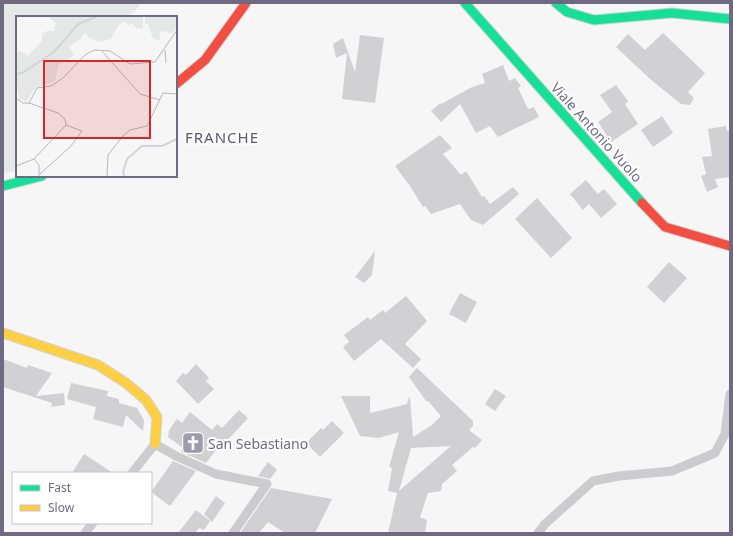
<svg xmlns="http://www.w3.org/2000/svg" width="733" height="536" font-family="'Noto Sans',sans-serif">
<style>
.green{fill:#e4e8e6}
.building{fill:#d1d1d3;fill-rule:evenodd}
.lines{fill:none;stroke-linecap:round;stroke-linejoin:round}
.fast-casing{stroke:#d2d2d4;stroke-width:11}
.slow-casing{stroke:#d2d2d4;stroke-width:11}
.jam-casing{stroke:#d2d2d4;stroke-width:11}
.lane{stroke:#cccbcd;stroke-width:9}
.fast{stroke:#16e098;stroke-width:9}
.slow{stroke:#ffcf43;stroke-width:9}
.jam{stroke:#f24e42;stroke-width:9}
.labels{text-anchor:middle;dominant-baseline:central;stroke-width:4;stroke-linejoin:round;paint-order:stroke}
.street-label{font-size:14px;fill:#6f6a82;stroke:#fff}
.poi-label{font-size:14px;fill:#6f6a82;stroke:#fff;text-anchor:start}
.neighbourhood-label{font-size:15px;letter-spacing:1px;fill:#5b5768;stroke:#fff}
.inset-river{fill:none;stroke:#d3d3da;stroke-width:2}
.inset-road{fill:none;stroke:#b8b6c1;stroke-width:1}
.view{fill:#d62828;fill-opacity:0.15;stroke:#d62828;stroke-width:2}
.inset-edge{fill:none;stroke:#6f6a82;stroke-width:2}
</style>
<rect width="100%" height="100%" fill="#f6f6f6"/>
<!-- green -->
<polygon class="green" points="3,3 141,3 135,11 125,17 17,17 17,171 3,173"/>
<!-- building -->
<g class="building">
<polygon points="663,33 705,73 688,92 694,98 690,105 681,104 650,79 616,47 628,34 645,50"/>
<polygon points="360,35 384,38 375,103 342,99 347,53 336,58 333,44 343,38 355,72"/>
<polygon points="503,65 509,81 515,78 521,86 518,88 528,109 534,107 539,117 498,137 490,126 476,133 460,104 441,122 431,111 440,103 441,104 472,87 485,83 482,74"/>
<polygon points="616,85 628,101 625,104 638,124 611,142 598,122 612,112 600,95"/>
<polygon points="662,116 673,133 653,147 641,130"/>
<polygon points="726,126 727,131 730,131 730,177 715,179 718,187 707,192 701,176 706,174 702,157 712,156 708,129"/>
<polygon points="440,135 452,148 443,154 461,175 466,171 482,197 484,196 490,204 513,187 519,194 483,225 471,220 460,204 431,214 425,206 423,207 410,186 395,166"/>
<polygon points="586,180 598,194 604,189 617,204 601,218 589,204 583,210 570,194"/>
<polygon points="537,198 572,238 551,258 515,219"/>
<polygon points="375,251 372,275 364,283 355,277"/>
<polygon points="669,262 687,278 664,303 647,287"/>
<polygon points="460,293 477,302 466,323 449,314"/>
<polygon points="406,296 427,321 405,344 421,359 413,368 381,339 354,361 343,347 349,342 344,335 368,317 370,320 383,310 385,313"/>
<polygon points="3,359 27,368 28,365 52,373 36,396 64,393 65,405 51,407 52,403 3,387"/>
<polygon points="196,364 209,378 206,381 214,389 198,404 176,381 183,373 186,375"/>
<path d="M417,368L473,421V426L469,430L482,440L475,448L473,447L452,465L457,471L442,484L441,491L428,493L420,517L427,520L425,533H388L397,493L388,491L392,468L389,467L399,432L379,438L360,436L341,396H370V413L407,404L409,397H410L413,437L432,425L441,416L428,401H426L409,377ZM451,446L399,491L411,448Z"/>
<polygon points="71,383 108,391 107,396 119,399 119,403 137,408 144,420 143,431 126,415 123,427 93,419 96,407 67,399"/>
<polygon points="495,389 506,396 495,411 485,404"/>
<polygon points="239,410 248,418 225,443 223,441 206,463 181,452 183,448 168,437 169,430 177,419 182,423 190,412 212,430 217,424 222,428"/>
<polygon points="332,421 344,433 320,457 306,443 321,428 323,430"/>
<polygon points="84,454 113,473 72,473"/>
<polygon points="173,461 196,471 170,506 151,492"/>
<polygon points="268,462 277,470 270,479 258,476"/>
<polygon points="271,488 332,499 315,533 285,533 268,522 259,533 240,533"/>
<polygon points="216,496 225,503 212,522 204,514"/>
<polygon points="196,510 210,521 204,530 199,528 195,533 178,533"/>
</g>
<g class="lines">
<!-- fast casing -->
<g class="fast-casing">
<g id="fast">
<polyline points="465,3 642,203"/>
<polyline points="556,3 567,12 594,20 672,13 730,19"/>
<polyline points="3,186 42,176"/>
</g>
</g>
<!-- slow casing -->
<g class="slow-casing">
<polyline id="slow" points="3,333 98,365 126,383 146,400 157,417 155,444"/>
</g>
<!-- jam casing -->
<g class="jam-casing">
<g id="jam">
<polyline points="176,84 205,60 246,3"/>
<polyline points="642,203 665,227 730,246"/>
</g>
</g>
<!-- lane -->
<g class="lane">
<polyline points="132,473 155,444 176,456 216,474 267,484 233,533"/>
<polyline points="85,533 93,523"/>
<polyline points="538,533 545,524 593,481 619,476 672,471 715,453 725,434 730,394"/>
</g>
<!-- fast -->
<use href="#fast" class="fast"/>
<!-- slow -->
<use href="#slow" class="slow"/>
<!-- jam -->
<use href="#jam" class="jam"/>
</g>
<!-- icons -->
<defs>
<g id="church-square" transform="scale(1.15)"><rect x="-9" y="-9" width="18" height="18" rx="4" fill="#9e9bab" stroke="#fff"/><path d="M-1.2-6h2.4v3.5h3.3v2.4h-3.3V6h-2.4V-.1h-3.3v-2.4h3.3Z" fill="#fff"/></g>
</defs>
<g fill-rule="evenodd">
<use href="#church-square" x="193" y="443"/>
</g>
<g class="labels">
<!-- street labels -->
<g class="street-label">
<text transform="translate(597 132) rotate(48)">Viale Antonio Vuolo</text>
</g>
<!-- poi labels -->
<g class="poi-label">
<text x="208" y="443">San Sebastiano</text>
</g>
<!-- neighbourhood labels -->
<g class="neighbourhood-label">
<text x="222" y="137">FRANCHE</text>
</g>
</g>
<!-- overview -->
<g transform="translate(16 16)">
<rect width="161" height="161" fill="#f6f6f6"/>
<path d="M31,0H123L127,1V12L121,13L116,7L112,10L108,5L102,10L95,23L82,26L72,21L70,17L65,20L66,22L53,31L58,39L42,50L39,65L18,73L10,86L3,82L0,66V37L4,35L12,40L26,25V18L31,15H38L40,7ZM129,0H161V10L156,18L150,15L144,16V25L137,22L132,8H129Z" fill="#e4e8e6"/>
<path class="inset-river" d="M0,58L6,57L38,36L62,8L82,0M109,161L107,156L111,143L126,130H146L161,123"/>
<path class="inset-road" d="M149,34L150,47M86,35L124,78L144,84M0,82L7,87H13L21,72L35,70L47,62L69,39L78,34L94,35L114,48L139,46L161,14M13,87L42,97L49,103L50,109M18,143L23,149V161M0,150L18,143L50,109M24,158L55,130L66,115L50,109M91,161L92,139L107,120L114,114L131,110L147,77L161,78"/>
<path class="view" d="M28,45H134V122H28Z"/>
<rect width="161" height="161" class="inset-edge"/>
</g>
<!-- border -->
<rect width="733" height="536" fill="none" stroke="#6f6a82" stroke-width="8"/>
<!-- legend -->
<rect x="12" y="472" width="140" height="52" fill="#ffffff" stroke="#c5c3cd"/>
<rect x="20" y="485" width="20" height="6" fill="#16e098" stroke="#c5c3cd"/>
<text x="48" y="492" font-size="12" fill="#6f6a82">Fast</text>
<rect x="20" y="505" width="20" height="6" fill="#ffcf43" stroke="#c5c3cd"/>
<text x="48" y="512" font-size="12" fill="#6f6a82">Slow</text>
</svg>
